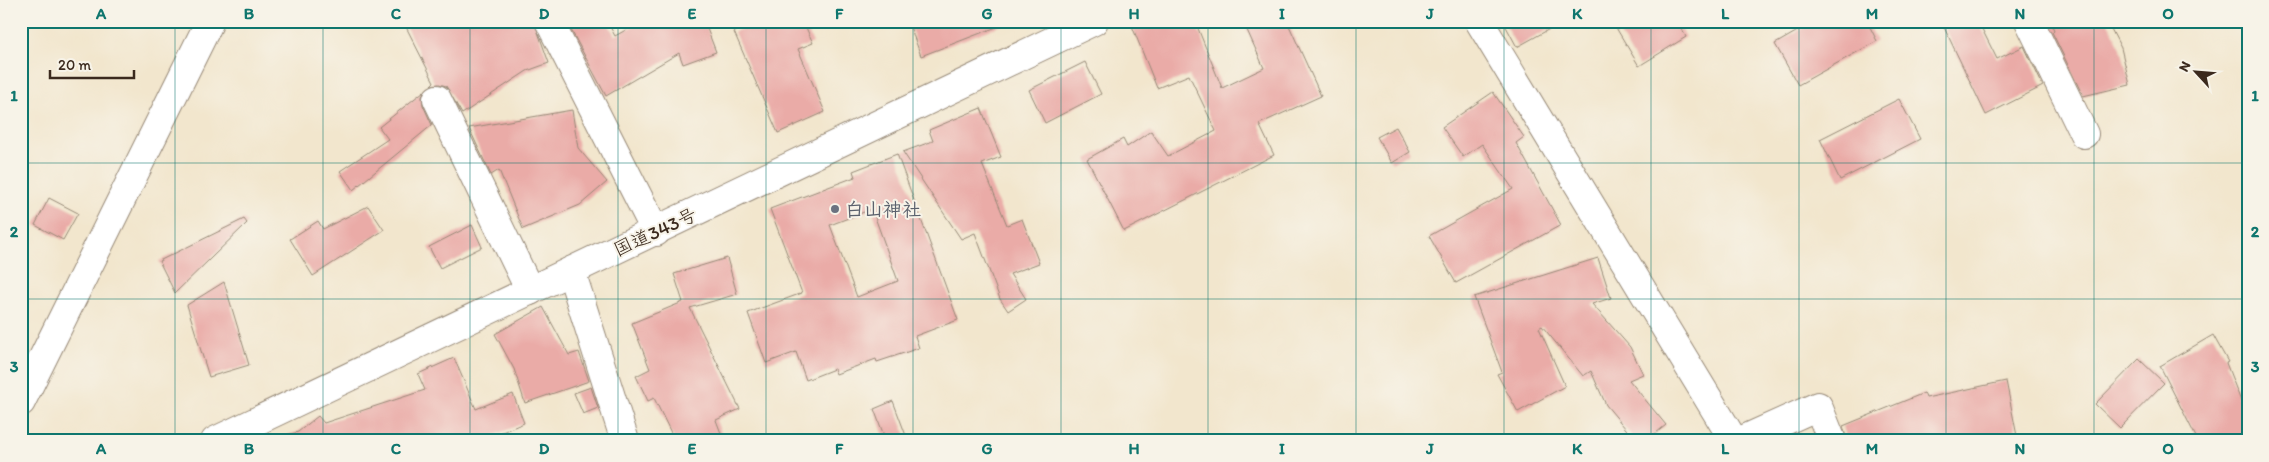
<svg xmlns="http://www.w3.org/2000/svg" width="2269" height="462" font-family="Itim,'Klee One',sans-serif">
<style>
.building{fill:#eaaba7;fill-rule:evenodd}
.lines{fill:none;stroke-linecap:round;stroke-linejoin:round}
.minor-casing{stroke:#968876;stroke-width:30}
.trunk-casing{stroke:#968876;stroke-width:30}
.minor{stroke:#fff;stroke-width:28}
.trunk{stroke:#fff;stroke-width:28}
.grid{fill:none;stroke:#0f766e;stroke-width:1;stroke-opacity:0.55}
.worship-dot{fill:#6b7280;stroke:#f7f3e8;stroke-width:2}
.labels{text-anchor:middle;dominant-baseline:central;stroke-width:4;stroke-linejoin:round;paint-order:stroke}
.worship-label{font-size:19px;font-weight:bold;fill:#5b616d;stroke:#f7f3e8;text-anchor:start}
.street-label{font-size:19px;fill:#3b2a1e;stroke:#f7f3e8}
.neatline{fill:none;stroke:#0f766e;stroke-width:2}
.grid-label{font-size:16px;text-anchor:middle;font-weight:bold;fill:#0f766e}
</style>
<rect width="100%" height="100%" fill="#f7f3e8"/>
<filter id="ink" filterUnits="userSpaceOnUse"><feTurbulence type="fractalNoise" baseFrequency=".02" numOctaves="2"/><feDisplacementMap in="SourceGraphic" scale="10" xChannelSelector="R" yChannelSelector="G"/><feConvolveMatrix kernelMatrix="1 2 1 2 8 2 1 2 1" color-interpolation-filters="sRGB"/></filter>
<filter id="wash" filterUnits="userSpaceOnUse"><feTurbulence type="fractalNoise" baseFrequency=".0096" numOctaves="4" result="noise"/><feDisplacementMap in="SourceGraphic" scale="20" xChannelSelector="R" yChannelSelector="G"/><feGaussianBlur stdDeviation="1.12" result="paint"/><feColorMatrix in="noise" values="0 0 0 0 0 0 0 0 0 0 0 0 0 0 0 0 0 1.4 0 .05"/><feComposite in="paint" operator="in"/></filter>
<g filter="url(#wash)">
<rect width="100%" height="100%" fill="#f2e6cd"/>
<g id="blocks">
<!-- building -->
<g class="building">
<polygon points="403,21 534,21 549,63 527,71 462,114 446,86 439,84 431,85 434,82"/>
<polygon points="583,21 607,21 615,36 642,21 704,21 716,52 683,64 679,53 606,96 570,28"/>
<polygon points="760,21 803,21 813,43 798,49 825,112 778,133 734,32"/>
<polygon points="908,21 1006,21 1007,23 921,56"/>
<polygon points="1130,21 1195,21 1222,88 1264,68 1243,21 1287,21 1321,96 1259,124 1274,155 1124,231 1087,159 1123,139 1127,147 1151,131 1168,156 1216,131 1189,75 1157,88"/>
<polygon points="1503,21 1564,21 1517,47"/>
<polygon points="1612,21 1677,21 1686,37 1639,66"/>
<polygon points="1815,21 1867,21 1877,41 1798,85 1775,44"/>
<polygon points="1941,21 1978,21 1997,59 2024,46 2043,86 1986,115"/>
<polygon points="2050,21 2107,21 2121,48 2130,85 2083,96 2052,32 2054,30"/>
<polygon points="1085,62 1101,94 1045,123 1029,90"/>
<polygon points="424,91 422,97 423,105 432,125 353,190 340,171 388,139 379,127"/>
<polygon points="1493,92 1524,137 1516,143 1561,225 1456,283 1429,236 1513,189 1482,144 1463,157 1442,127"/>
<polygon points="1899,99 1920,139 1840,180 1820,139"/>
<polygon points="981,108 1001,157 982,164 1007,225 1022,219 1039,263 1010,274 1026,299 1008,311 1000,299 975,233 961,239 903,152 933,141 929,130"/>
<polygon points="572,110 578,148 607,182 580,205 523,229 499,170 491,175 469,128"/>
<polygon points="1396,127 1410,152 1392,163 1377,137"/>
<path d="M897,154L958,320L915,336L919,348L877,362L876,359L836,374L834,369L806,380L796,352L766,363L748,313L802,293L770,209L855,177L853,171ZM872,209L898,281L857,297L830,225Z"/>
<polygon points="49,198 78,213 63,240 35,225"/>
<polygon points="368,206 384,230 313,276 290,239 318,221 323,229"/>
<polygon points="244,219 247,223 175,293 159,261"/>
<polygon points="472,225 482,247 440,268 429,247"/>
<polygon points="727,258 737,294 690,308 740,409 716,420 724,441 675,441 654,398 648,401 636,376 650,369 632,323 683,302 674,274"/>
<polygon points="1598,258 1611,298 1592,304 1630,347 1643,374 1629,380 1666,425 1646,441 1636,441 1606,405 1591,371 1583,376 1542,326 1539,328 1565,386 1518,412 1497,374 1502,372 1474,297"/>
<polygon points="224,282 249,365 209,377 187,305"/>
<polygon points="543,307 569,355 579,352 589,381 525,403 514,369 495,334"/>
<polygon points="2213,335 2228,362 2226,363 2248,419 2248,434 2231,441 2198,441 2160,366"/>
<polygon points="454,358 476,409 513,394 524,423 480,441 285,441 284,436 298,432 318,416 324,423 425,390 418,374"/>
<polygon points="2139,359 2164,383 2120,428 2095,404"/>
<polygon points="2006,381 2018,441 1847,441 1843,426 1924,393 1926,398"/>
<polygon points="591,387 598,408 583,414 574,393"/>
<polygon points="893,401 908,441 886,441 874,409"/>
</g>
</g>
</g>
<g filter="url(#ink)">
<use href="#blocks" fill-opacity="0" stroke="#968876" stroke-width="1"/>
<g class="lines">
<!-- minor casing -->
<g class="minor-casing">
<g id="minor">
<polyline points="549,21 656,232"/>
<polyline points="1479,21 1734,441"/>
<polyline points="2029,21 2084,134"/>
<polyline points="437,99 530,291"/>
<polyline points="571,271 625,441"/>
<polyline points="21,402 210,21"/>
<polyline points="1740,441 1818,406 1832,441"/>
</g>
</g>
<!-- trunk casing -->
<g class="trunk-casing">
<polyline id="trunk" points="215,441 1094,21"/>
</g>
<!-- minor -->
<use href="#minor" class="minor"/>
<!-- trunk -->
<use href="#trunk" class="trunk"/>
</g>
</g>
<!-- grid -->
<path class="grid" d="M175,21V441M323,21V441M470,21V441M618,21V441M766,21V441M913,21V441M1061,21V441M1208,21V441M1356,21V441M1504,21V441M1651,21V441M1799,21V441M1946,21V441M2094,21V441M21,163H2248M21,299H2248"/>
<!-- markers -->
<circle class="worship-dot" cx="835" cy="209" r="5"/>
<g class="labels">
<!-- worship labels -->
<g class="worship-label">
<text x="845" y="209">白山神社</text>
</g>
<!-- street labels -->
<g class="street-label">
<text transform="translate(655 232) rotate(-25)">国道343号</text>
</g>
</g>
<!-- margin -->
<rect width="2269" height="462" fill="none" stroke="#f7f3e8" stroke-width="55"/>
<!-- north arrow -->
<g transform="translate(2196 72) rotate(296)" stroke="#f7f3e8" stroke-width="4" paint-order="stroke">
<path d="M0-4L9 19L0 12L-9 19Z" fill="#3b2a1e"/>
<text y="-8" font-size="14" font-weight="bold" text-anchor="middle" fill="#3b2a1e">N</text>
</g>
<!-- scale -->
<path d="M50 70v8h84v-8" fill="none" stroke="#3b2a1e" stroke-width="2.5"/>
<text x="58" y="70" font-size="15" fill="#3b2a1e" stroke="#f7f3e8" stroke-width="4" paint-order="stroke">20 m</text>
<rect x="28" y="28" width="2214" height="406" class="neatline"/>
<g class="grid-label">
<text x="101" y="19">A</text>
<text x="249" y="19">B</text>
<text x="396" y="19">C</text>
<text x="544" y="19">D</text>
<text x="692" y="19">E</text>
<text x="839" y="19">F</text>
<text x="987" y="19">G</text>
<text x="1134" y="19">H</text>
<text x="1282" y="19">I</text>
<text x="1430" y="19">J</text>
<text x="1577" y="19">K</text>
<text x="1725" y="19">L</text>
<text x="1872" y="19">M</text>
<text x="2020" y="19">N</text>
<text x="2168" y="19">O</text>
<text x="14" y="101">1</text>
<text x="2255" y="101">1</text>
<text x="14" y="237">2</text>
<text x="2255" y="237">2</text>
<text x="14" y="372">3</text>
<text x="2255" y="372">3</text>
<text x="101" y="454">A</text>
<text x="249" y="454">B</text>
<text x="396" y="454">C</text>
<text x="544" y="454">D</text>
<text x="692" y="454">E</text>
<text x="839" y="454">F</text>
<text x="987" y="454">G</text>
<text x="1134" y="454">H</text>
<text x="1282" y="454">I</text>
<text x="1430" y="454">J</text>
<text x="1577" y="454">K</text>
<text x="1725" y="454">L</text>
<text x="1872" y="454">M</text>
<text x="2020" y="454">N</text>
<text x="2168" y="454">O</text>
</g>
</svg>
